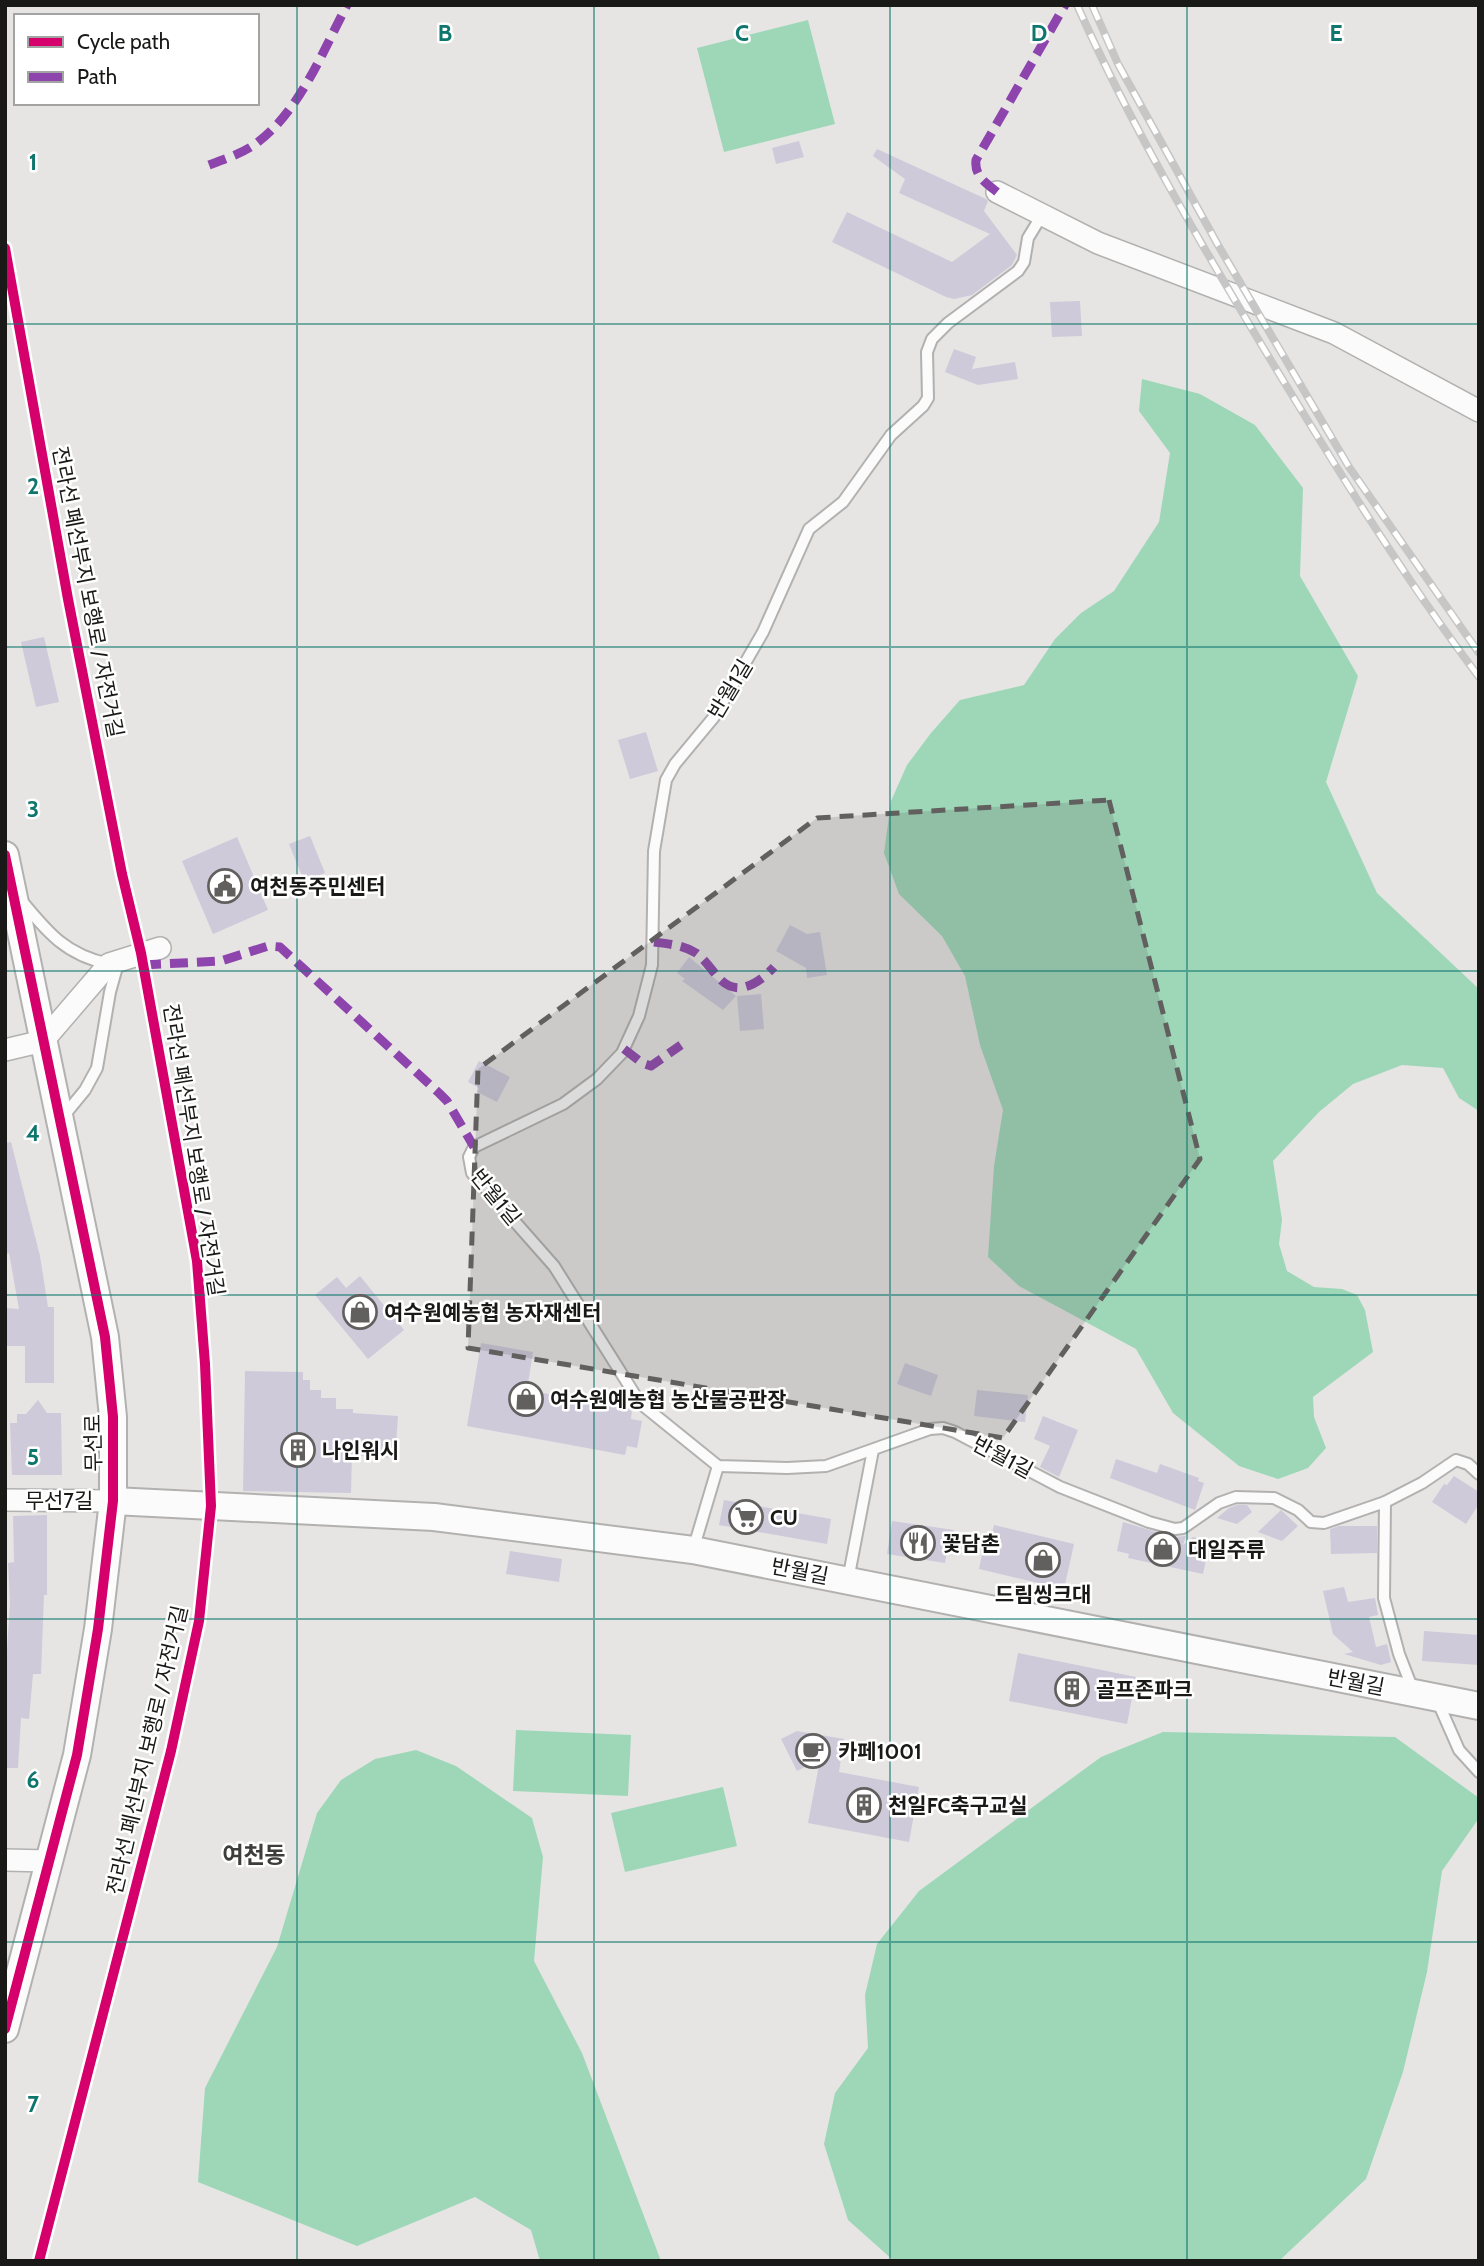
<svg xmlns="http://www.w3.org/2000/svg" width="1484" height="2266" font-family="Cabin,'Noto Sans KR',sans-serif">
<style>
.green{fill:#9dd7b8}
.building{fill:#cecada}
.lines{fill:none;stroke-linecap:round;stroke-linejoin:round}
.service-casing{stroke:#b2b1b0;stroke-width:14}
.minor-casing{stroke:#b2b1b0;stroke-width:24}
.tertiary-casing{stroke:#b2b1b0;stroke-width:30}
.service{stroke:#fbfbfb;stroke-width:10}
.minor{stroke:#fbfbfb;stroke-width:21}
.tertiary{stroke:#fbfbfb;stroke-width:26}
.rail-casing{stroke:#c7c6c6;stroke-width:8}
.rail{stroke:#fff;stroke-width:5;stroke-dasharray:16;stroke-linecap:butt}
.quiet{stroke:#8e44ad;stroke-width:9;stroke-dasharray:18 9;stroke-linecap:butt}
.cycleway-casing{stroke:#fff;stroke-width:15}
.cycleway{stroke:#d6006c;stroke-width:10}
.marked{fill:#61605f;fill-opacity:0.2;stroke:#61605f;stroke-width:5;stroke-dasharray:14 9;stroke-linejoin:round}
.grid{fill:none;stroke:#0f766e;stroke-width:2;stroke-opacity:0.55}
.labels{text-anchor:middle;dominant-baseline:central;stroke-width:5;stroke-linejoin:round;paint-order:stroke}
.street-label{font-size:21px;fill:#191918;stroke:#fff}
.poi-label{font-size:21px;font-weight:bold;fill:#191918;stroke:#fff;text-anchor:start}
.neighbourhood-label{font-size:23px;font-weight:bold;fill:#3d3d39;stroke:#fff}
.grid-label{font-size:23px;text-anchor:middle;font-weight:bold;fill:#0f766e;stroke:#fff;stroke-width:5;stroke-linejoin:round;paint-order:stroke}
</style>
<rect width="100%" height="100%" fill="#e6e5e3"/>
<!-- green -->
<g class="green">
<polygon points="808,20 835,124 724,152 697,48"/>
<polygon points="1142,379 1200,394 1255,425 1303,488 1300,576 1358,676 1326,782 1377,893 1479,989 1479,1111 1459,1098 1443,1068 1402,1065 1353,1084 1319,1112 1273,1161 1282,1220 1279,1244 1287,1271 1314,1287 1342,1289 1357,1295 1365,1310 1373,1352 1313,1397 1314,1417 1326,1448 1308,1468 1278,1479 1239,1466 1173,1413 1136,1349 1019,1286 988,1257 994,1166 1003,1110 980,1045 965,976 942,936 899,894 884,853 891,801 907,765 931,733 960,700 1024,685 1055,639 1081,613 1114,591 1159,522 1170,453 1139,411"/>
<polygon points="516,1730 631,1735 628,1796 513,1791"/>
<polygon points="1163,1732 1395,1737 1479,1798 1479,1818 1442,1871 1427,1972 1403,2072 1366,2179 1279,2261 894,2261 848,2220 824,2144 835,2093 868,2048 865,1995 877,1944 919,1891 1045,1798 1101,1757"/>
<polygon points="416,1750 456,1766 532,1818 543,1857 534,1961 582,2053 661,2261 540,2261 531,2230 475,2197 357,2246 198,2182 205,2088 277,1947 317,1813 341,1780 375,1759"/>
<polygon points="723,1787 737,1846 625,1872 611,1813"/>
</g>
<!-- building -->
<g class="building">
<polygon points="799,141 804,157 776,164 772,148"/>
<polygon points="877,149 986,199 988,201 984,211 1017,255 1012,265 972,295 954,299 946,297 832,242 847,212 952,262 990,234 899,193 905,179 873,156"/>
<polygon points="1080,301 1082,336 1052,337 1050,302"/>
<polygon points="954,349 976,357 972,369 1015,362 1018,379 978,385 945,372"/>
<polygon points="44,637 59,702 36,707 21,642"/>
<polygon points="646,732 658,771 630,779 618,740"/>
<polygon points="310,836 325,873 304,881 289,844"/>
<polygon points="237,837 268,910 213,934 182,861"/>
<polygon points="790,925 807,934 820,932 827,975 807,978 806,968 776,951"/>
<polygon points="689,957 736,996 723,1010 682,981 685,979 677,973"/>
<polygon points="761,994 764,1029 740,1031 737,996"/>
<polygon points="479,1061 510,1077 497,1102 477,1092 479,1088 468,1082"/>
<polygon points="11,1142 40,1256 48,1307 54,1307 54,1383 25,1383 25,1346 5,1346 5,1308 19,1309 9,1253 5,1254 5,1143"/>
<polygon points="360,1276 404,1330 368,1359 315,1295 337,1277 346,1288"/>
<polygon points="481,1343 533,1352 527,1390 632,1409 631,1419 642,1421 637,1448 627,1446 625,1455 467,1426"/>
<polygon points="905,1363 938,1375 931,1396 897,1384"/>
<polygon points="245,1371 303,1372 303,1380 310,1380 310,1390 321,1390 321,1398 336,1398 336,1409 353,1409 353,1413 398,1416 395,1458 352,1455 351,1493 243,1491"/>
<polygon points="977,1390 1028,1395 1025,1422 974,1416"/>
<polygon points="38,1400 47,1413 61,1413 62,1475 12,1475 10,1423 17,1423 17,1414 26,1414"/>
<polygon points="1043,1416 1078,1430 1059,1477 1040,1467 1050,1446 1034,1439"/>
<polygon points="1116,1459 1157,1473 1160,1464 1199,1478 1198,1481 1204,1483 1195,1510 1110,1478"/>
<polygon points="1454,1476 1479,1492 1479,1504 1466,1524 1432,1502 1444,1484 1447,1485"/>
<polygon points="724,1500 831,1519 827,1544 719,1525"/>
<polygon points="1237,1505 1247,1505 1252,1512 1237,1524 1217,1518 1229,1508"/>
<polygon points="1281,1510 1298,1526 1282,1541 1258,1532"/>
<polygon points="47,1515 47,1595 44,1595 41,1674 33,1674 29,1719 21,1718 18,1768 5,1768 5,1682 10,1603 8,1563 14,1562 13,1516"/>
<polygon points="892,1521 954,1530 952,1546 948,1545 945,1563 887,1554"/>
<polygon points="1123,1522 1173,1537 1186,1536 1183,1545 1193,1537 1210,1541 1203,1574 1128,1558 1129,1554 1117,1551"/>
<polygon points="994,1525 1074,1544 1064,1589 979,1569 984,1545 989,1546"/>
<polygon points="1339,1526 1377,1526 1377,1553 1331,1554 1330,1529"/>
<polygon points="510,1551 562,1559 559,1582 506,1574"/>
<polygon points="1344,1587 1348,1602 1375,1598 1378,1615 1369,1617 1376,1647 1387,1644 1391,1662 1381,1665 1344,1654 1353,1652 1333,1634 1323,1591"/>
<polygon points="1424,1631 1479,1635 1479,1665 1422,1661"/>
<polygon points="1018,1653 1136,1677 1127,1724 1009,1701"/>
<polygon points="797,1731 844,1739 839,1772 919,1787 909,1842 808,1823 820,1760 797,1771 781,1739"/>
</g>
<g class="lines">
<!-- service casing -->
<g class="service-casing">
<g id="service">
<polyline points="1042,215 1028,238 1024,262 1018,271 948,323 932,339 927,352 928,398 923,406 891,435 843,502 809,529 763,632 714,717 675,764 666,780 654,851 652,965 639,1016 622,1053 597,1079 563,1104 474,1147 469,1157 472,1173 554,1266 640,1403 718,1466 787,1468 826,1466 930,1429 943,1428 955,1432 1060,1487 1149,1522 1175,1529 1183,1528 1219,1503 1236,1497 1274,1498 1298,1510 1311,1522 1324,1523 1385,1502 1422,1483 1456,1460 1468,1464 1479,1474"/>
<path d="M21,900C48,933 66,955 109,964"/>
<polyline points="62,1118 85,1090 97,1068 110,992 119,960"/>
<polyline points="1385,1502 1384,1598 1399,1654 1413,1690"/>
<polyline points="693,1550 718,1466"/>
<polyline points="848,1580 873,1450"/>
<polyline points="1437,1700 1459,1750 1479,1772"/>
</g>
</g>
<!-- minor casing -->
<g class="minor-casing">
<g id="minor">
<polyline points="997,192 1098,243 1334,333 1479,411"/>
<polyline points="5,1050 43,1041 109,964 160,948"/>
<polyline points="5,1500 113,1501"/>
<polyline points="5,1860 49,1861"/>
</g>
</g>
<!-- tertiary casing -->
<g class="tertiary-casing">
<g id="tertiary">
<polyline points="5,855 105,1337 113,1417 113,1501 98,1629 77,1755 5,2029"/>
<polyline points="113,1501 434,1517 693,1550 1479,1706"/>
</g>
</g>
<!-- service -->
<use href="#service" class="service"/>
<!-- minor -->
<use href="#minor" class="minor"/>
<!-- tertiary -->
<use href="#tertiary" class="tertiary"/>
<!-- rail casing -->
<g class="rail-casing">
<g id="rail">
<path d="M1077,5C1130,124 1197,237 1264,349C1332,461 1400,572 1479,677"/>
<polyline points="1092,5 1118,64 1218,245 1349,467 1479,653"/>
</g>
</g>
<!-- rail -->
<use href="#rail" class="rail"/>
<!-- quiet -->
<g class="quiet">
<path d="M209,165C225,159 244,153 258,142C300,110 323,51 347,5"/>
<path d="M997,192C986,183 974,176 976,160L1065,5"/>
<path d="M654,942C669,944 683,945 696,953C707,961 712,972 722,981C740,997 761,981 774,967"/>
<polyline points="143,965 221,961 268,946 280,947 439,1093 447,1101 474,1147"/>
<polyline points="624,1049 642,1063 651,1066 681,1045"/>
</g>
<!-- cycleway casing -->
<g class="cycleway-casing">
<g id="cycleway">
<polyline points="5,248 68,599 122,874 141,953 197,1261 205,1364 211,1506 199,1621 171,1751 39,2261"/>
<polyline points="5,855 105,1337 113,1417 113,1501 98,1629 77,1755 5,2029"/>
</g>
</g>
<!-- cycleway -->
<use href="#cycleway" class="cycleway"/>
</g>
<!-- marked area -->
<path class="marked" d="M1109,800L1200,1159L1003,1438L468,1348L478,1069L817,818Z"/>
<!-- grid -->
<path class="grid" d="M297,5V2261M594,5V2261M890,5V2261M1187,5V2261M5,324H1479M5,647H1479M5,971H1479M5,1295H1479M5,1619H1479M5,1942H1479"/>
<!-- icons -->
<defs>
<g id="civic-ring" transform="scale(1.75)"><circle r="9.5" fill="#fff" stroke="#61605f" stroke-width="1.5"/><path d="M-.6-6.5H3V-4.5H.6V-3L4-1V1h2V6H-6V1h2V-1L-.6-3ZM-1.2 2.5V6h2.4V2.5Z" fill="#61605f"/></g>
<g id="shop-ring" transform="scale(1.75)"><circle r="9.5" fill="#fff" stroke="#61605f" stroke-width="1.5"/><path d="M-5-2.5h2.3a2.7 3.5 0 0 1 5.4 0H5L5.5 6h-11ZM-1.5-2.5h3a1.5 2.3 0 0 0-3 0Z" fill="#61605f"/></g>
<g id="building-ring" transform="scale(1.75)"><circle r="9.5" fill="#fff" stroke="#61605f" stroke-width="1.5"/><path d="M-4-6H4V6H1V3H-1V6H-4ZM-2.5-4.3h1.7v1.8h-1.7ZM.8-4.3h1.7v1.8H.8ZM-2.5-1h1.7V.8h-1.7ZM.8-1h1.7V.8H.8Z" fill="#61605f"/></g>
<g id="supermarket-ring" transform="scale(1.75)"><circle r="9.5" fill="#fff" stroke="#61605f" stroke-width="1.5"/><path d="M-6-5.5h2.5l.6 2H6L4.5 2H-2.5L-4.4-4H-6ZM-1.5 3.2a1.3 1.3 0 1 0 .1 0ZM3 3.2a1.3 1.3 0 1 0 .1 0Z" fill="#61605f"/></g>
<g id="restaurant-ring" transform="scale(1.75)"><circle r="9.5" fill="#fff" stroke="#61605f" stroke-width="1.5"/><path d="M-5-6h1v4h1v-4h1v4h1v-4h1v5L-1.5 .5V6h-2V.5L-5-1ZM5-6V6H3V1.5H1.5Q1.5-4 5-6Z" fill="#61605f"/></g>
<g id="cafe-ring" transform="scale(1.75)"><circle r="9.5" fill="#fff" stroke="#61605f" stroke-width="1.5"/><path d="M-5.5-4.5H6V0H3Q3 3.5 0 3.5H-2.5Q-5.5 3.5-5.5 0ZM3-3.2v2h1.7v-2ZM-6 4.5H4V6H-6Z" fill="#61605f"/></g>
</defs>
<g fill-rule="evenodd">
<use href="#civic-ring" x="225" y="886"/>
<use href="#shop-ring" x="360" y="1312"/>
<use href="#shop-ring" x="526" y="1399"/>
<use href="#building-ring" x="298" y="1450"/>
<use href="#supermarket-ring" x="746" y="1517"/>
<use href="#restaurant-ring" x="918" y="1543"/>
<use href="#shop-ring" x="1163" y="1549"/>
<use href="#shop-ring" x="1043" y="1560"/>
<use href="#building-ring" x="1072" y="1689"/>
<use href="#cafe-ring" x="813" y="1751"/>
<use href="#building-ring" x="864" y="1805"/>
</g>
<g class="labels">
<!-- street labels -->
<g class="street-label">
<text transform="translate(88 592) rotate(79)">전라선 폐선부지 보행로 / 자전거길</text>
<text transform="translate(730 689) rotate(-59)">반월1길</text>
<text transform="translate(194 1150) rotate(81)">전라선 폐선부지 보행로 / 자전거길</text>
<text transform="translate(496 1197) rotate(51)">반월1길</text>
<text transform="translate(93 1443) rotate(-91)">무선로</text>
<text transform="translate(1003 1457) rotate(28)">반월1길</text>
<text x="59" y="1500">무선7길</text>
<text transform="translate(800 1571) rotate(11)">반월길</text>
<text transform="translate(1356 1682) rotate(11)">반월길</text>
<text transform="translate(147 1750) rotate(-77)">전라선 폐선부지 보행로 / 자전거길</text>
</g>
<!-- poi labels -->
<g class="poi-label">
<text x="250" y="886">여천동주민센터</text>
<text x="384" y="1312">여수원예농협 농자재센터</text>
<text x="550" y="1399">여수원예농협 농산물공판장</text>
<text x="322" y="1450">나인워시</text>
<text x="770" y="1517">CU</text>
<text x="942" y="1543">꽃담촌</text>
<text x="1188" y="1549">대일주류</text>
<text x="1043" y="1594" text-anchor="middle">드림씽크대</text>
<text x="1096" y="1689">골프존파크</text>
<text x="838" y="1751">카페1001</text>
<text x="888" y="1805">천일FC축구교실</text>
</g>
<!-- neighbourhood labels -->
<g class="neighbourhood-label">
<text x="254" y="1855">여천동</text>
</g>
</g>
<g class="grid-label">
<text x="445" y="41">B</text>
<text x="742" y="41">C</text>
<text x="1039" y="41">D</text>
<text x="1336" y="41">E</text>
<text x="33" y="170">1</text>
<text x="33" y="494">2</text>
<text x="33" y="817">3</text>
<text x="33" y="1141">4</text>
<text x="33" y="1465">5</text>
<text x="33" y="1788">6</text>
<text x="33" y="2112">7</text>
</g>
<!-- border -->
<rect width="1484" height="2266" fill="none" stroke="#191918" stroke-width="14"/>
<!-- legend -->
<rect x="14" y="14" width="245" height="91" fill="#ffffff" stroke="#a3a3a3" stroke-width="2"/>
<rect x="28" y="37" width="35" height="10" fill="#d6006c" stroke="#a3a3a3" stroke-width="2"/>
<text x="77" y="49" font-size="21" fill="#191918">Cycle path</text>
<rect x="28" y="72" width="35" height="10" fill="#8e44ad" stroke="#a3a3a3" stroke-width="2"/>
<text x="77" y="84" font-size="21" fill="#191918">Path</text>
</svg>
